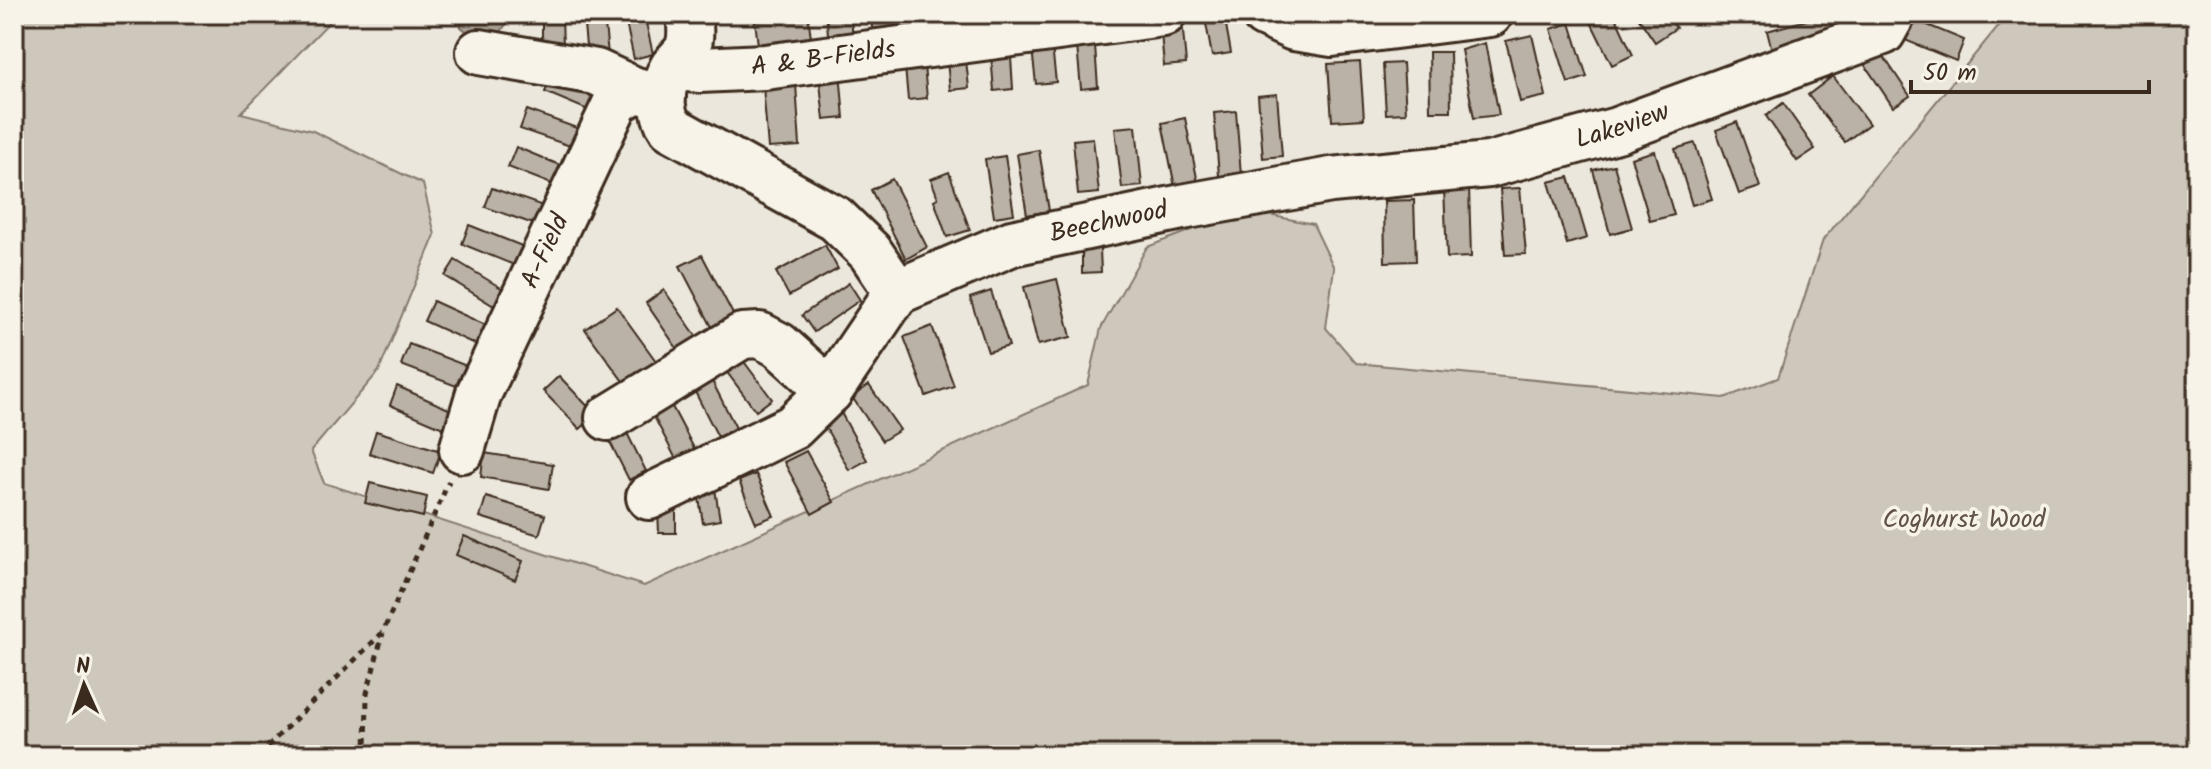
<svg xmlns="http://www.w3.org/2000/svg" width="2211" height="769" font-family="Kalam,sans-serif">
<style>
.green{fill:#cec8bc;stroke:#84796d;stroke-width:2}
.water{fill:#a89f93;stroke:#7c7064;stroke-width:2}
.building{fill:#bab2a7;stroke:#3b2a1e;stroke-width:2}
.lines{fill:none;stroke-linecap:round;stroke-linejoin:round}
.minor-casing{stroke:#3b2a1e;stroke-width:50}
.path{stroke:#3b2a1e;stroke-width:5;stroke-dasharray:6 6;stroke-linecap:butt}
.minor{stroke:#f7f3e8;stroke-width:44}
.labels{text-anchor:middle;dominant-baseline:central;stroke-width:7;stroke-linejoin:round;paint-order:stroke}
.street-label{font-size:26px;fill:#3b2a1e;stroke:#f7f3e8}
.park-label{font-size:26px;fill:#605246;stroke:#f7f3e8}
</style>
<rect width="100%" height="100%" fill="#ece7dc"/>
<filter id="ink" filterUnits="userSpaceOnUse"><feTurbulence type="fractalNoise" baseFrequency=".0125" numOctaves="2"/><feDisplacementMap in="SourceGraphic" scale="16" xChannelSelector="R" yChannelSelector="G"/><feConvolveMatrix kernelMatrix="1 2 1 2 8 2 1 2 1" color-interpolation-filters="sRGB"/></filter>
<g filter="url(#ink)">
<!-- green -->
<polygon class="green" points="14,14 337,14 241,113 313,131 423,184 435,235 379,371 311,451 324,483 644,586 1088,385 1101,328 1147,247 1244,210 1313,224 1334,268 1326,328 1356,363 1724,398 1778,378 1823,240 2008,14 2197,14 2197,755 14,755"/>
<!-- water -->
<polygon class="water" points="460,14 513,14 496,39 482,44 461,27"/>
<!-- building -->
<g class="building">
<polygon points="542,14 562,14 563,48 542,48"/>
<polygon points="583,14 604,14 608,55 587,57"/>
<polygon points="624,14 644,14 653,54 634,59"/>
<polygon points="780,14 808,14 812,46 759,53 755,21 781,18"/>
<polygon points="826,14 851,14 853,42 829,44"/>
<polygon points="871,14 894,14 896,39 873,41"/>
<polygon points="917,14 938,14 939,32 919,33"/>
<polygon points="963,14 983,14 984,27 964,28"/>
<polygon points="1224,14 1231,53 1212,56 1205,18"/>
<polygon points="1587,14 1614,14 1633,55 1612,65"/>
<polygon points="1636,14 1666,14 1676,28 1655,42"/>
<polygon points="1828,14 1834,37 1773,54 1767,31"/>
<polygon points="1913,19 1964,40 1956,61 1905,40"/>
<polygon points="1182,20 1186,64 1164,66 1160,22"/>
<polygon points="1570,23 1587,77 1568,83 1551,29"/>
<polygon points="1094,33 1098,87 1081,89 1076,35"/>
<polygon points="1532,35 1546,96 1520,102 1506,41"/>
<polygon points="1051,38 1056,82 1036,84 1031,40"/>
<polygon points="1010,42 1013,89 994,91 990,43"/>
<polygon points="1485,43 1499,115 1474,118 1461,50"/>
<polygon points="965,50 969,88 950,90 946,52"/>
<polygon points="1429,52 1450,52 1451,111 1430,111"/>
<polygon points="923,54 927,98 908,100 904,56"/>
<polygon points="1882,54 1910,96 1893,107 1865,65"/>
<polygon points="1360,62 1364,119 1332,121 1328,64"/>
<polygon points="1403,63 1406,113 1386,114 1383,64"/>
<polygon points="840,71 844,118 824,120 819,73"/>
<polygon points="553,73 602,94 595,113 545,92"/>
<polygon points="1833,76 1869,124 1845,142 1808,95"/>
<polygon points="796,84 800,146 768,148 763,86"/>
<polygon points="1277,94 1282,156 1263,158 1258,96"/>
<polygon points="1783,103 1815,149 1797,161 1766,116"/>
<polygon points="527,110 585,131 579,149 520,129"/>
<polygon points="1236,111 1241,175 1219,176 1214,113"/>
<polygon points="1185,118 1198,183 1175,187 1162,123"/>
<polygon points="1737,122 1760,187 1739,194 1716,130"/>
<polygon points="1136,126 1142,186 1122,188 1115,128"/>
<polygon points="1093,138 1099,193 1078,195 1073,140"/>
<polygon points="1695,143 1712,199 1692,205 1675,149"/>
<polygon points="516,147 572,170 564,189 508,167"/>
<polygon points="1039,150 1049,211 1027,215 1017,154"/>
<polygon points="1655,151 1674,215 1650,221 1631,158"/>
<polygon points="1005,156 1014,214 994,217 985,159"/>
<polygon points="1614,165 1632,228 1610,234 1593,170"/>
<polygon points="949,172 970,230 947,237 934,200 938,198 931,179"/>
<polygon points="1569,177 1587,238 1567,244 1549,182"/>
<polygon points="892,179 927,247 906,259 871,190"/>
<polygon points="1469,187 1471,257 1447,258 1444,188"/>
<polygon points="492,188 546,207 539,226 485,207"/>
<polygon points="1520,188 1526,254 1505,255 1500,189"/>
<polygon points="1414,200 1416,261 1385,262 1384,201"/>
<polygon points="469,225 527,248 519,267 462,244"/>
<polygon points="825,245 838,269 789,296 776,272"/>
<polygon points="1082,249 1100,249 1101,272 1082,273"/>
<polygon points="702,255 735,318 713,329 680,266"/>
<polygon points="455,260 503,289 494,306 445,276"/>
<polygon points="1057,279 1071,337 1038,345 1024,287"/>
<polygon points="849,283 860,300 814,332 802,315"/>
<polygon points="664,290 702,344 683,357 646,303"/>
<polygon points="991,291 1009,346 988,352 970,298"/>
<polygon points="433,301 490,327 481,347 424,321"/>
<polygon points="617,307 656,361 625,384 585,329"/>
<polygon points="932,326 954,386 926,396 904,337"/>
<polygon points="409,344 467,366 459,387 401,365"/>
<polygon points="739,355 772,399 756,411 723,367"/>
<polygon points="559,376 596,415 580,429 543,391"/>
<polygon points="711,379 736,428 718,437 693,388"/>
<polygon points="869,385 900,430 882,441 852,397"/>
<polygon points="397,386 451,410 443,428 390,405"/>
<polygon points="669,401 697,454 678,463 651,411"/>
<polygon points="840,411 867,460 849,470 822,421"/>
<polygon points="622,423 646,471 629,480 605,432"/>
<polygon points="376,431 441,451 433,473 369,453"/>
<polygon points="806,451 834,502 812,514 784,462"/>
<polygon points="484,453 553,464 549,489 481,477"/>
<polygon points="756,474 774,516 756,523 739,481"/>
<polygon points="370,483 427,497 423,517 365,503"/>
<polygon points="715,489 720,520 703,523 698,492"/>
<polygon points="486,497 545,515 539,535 480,517"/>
<polygon points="676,509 676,533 659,533 658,510"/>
<polygon points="464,536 523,561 515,580 456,555"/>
</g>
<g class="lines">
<!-- minor casing -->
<g class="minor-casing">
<g id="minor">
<polyline points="1264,14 1294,28 1332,34 1490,14"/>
<polyline points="479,52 596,72 635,90"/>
<path id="s1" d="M672,68L700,70L765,67L1163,14"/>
<path id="s2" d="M897,292L1012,243L1182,207L1331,180L1489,165L1617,130L1883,32L1893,14"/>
<polyline points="608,418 742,336 760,335 779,345 830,391"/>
<path id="s3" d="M462,450L479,393L616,102L635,90L663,96"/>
<path d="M649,497L793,427L830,391L897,292L870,252L836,219L671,128C659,111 660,86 673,67C677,60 686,54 688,47C692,36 690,25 689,14"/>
</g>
</g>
<!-- path -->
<g class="path">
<polyline points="259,755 383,632 449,481"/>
<polyline points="366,755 367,693 383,633"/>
</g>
<!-- minor -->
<use href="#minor" class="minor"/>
</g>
</g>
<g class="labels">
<!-- street labels -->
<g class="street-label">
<text stroke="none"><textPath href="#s1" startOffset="152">A &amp; B-Fields</textPath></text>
<text stroke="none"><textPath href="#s2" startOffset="748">Lakeview</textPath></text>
<text stroke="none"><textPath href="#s2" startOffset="224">Beechwood</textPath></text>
<text stroke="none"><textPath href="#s3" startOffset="216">A-Field</textPath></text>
</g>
<!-- park labels -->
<g class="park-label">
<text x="1964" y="520">Coghurst Wood</text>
</g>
</g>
<!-- margin -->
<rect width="2211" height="769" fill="none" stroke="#f7f3e8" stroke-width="48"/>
<rect x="24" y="24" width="2163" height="721" fill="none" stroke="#3b2a1e" stroke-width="3" filter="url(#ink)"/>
<!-- north arrow -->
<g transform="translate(84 685) rotate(357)" stroke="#f7f3e8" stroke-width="6" paint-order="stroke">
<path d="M0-6L14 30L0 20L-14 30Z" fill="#3b2a1e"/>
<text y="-12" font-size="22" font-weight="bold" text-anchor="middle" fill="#3b2a1e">N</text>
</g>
<!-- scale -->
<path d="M1911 80v12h238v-12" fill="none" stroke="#3b2a1e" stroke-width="4"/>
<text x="1923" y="80" font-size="24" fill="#3b2a1e" stroke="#f7f3e8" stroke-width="6" paint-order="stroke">50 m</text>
</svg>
